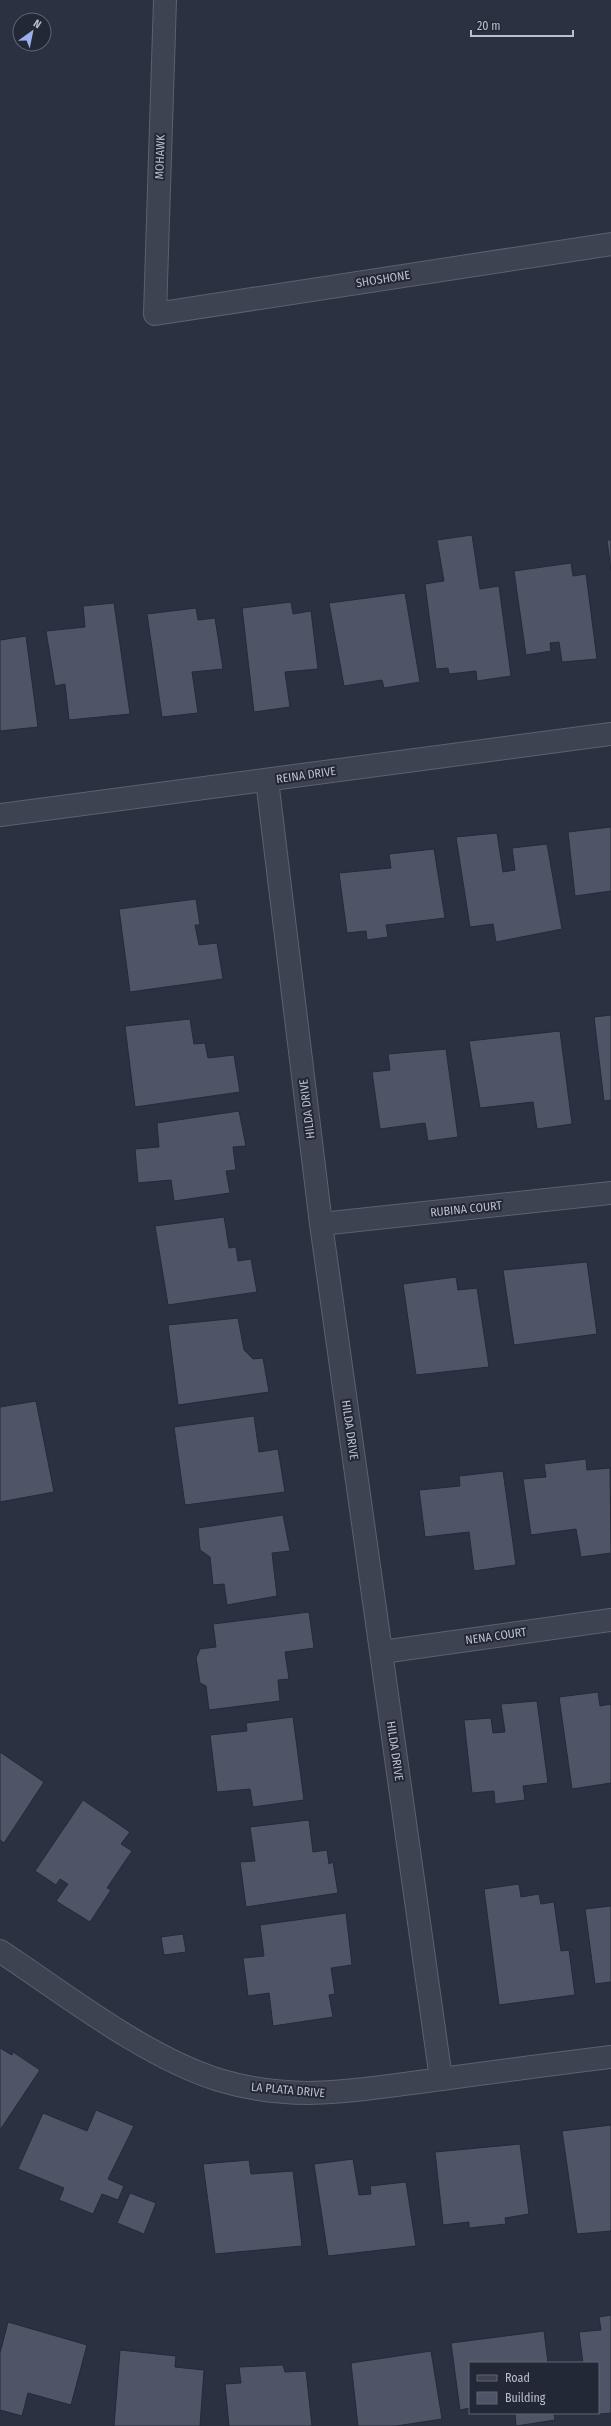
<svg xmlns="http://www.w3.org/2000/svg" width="611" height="2426" font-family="'Fira Sans Condensed',sans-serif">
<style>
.building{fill:#4e5567;stroke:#252a38}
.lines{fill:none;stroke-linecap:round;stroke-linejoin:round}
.minor-casing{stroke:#5c616e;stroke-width:24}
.minor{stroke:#3e4351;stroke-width:22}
.labels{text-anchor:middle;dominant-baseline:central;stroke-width:4;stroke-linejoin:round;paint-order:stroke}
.street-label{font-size:12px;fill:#bbbfcb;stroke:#232836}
</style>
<rect width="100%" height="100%" fill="#2a3141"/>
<!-- building -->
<g class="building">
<polygon points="472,535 480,589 499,586 511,676 477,681 476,671 449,674 448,668 436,669 425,584 444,581 437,540"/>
<polygon points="607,540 611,540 611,571"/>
<polygon points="571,563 573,576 586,574 597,659 562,662 559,642 550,643 551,651 526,655 514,571"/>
<polygon points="405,593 420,682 384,688 382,680 344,686 329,603"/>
<polygon points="291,602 293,614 311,611 318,669 285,672 290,707 254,712 242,608"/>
<polygon points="114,603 130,714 69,720 65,684 55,686 46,631 85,627 83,606"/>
<polygon points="196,608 198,620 215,618 223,669 192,672 198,713 162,717 147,614"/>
<polygon points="26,636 38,727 0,731 0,640"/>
<polygon points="611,827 611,891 575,896 568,832"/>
<polygon points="497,833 503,872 515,870 512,848 547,844 562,929 496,942 493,924 470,927 456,837"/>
<polygon points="434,849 445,918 386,925 388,937 367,940 366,931 347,933 339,873 391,868 389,854"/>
<polygon points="196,899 200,925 195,925 199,945 217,943 223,979 130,992 119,909"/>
<polygon points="611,1015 611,1100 604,1101 594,1017"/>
<polygon points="190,1019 194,1044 205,1043 208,1058 234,1055 240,1092 135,1107 125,1026"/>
<polygon points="560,1031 572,1124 537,1129 533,1102 480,1108 469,1041"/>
<polygon points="446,1049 458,1137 428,1141 425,1123 380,1129 372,1072 390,1070 388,1054"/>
<polygon points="239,1111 246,1146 233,1147 236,1170 226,1171 230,1193 174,1201 171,1180 138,1183 135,1149 159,1147 157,1123"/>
<polygon points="224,1217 229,1248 236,1247 238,1261 251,1259 257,1292 168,1305 155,1226"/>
<polygon points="587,1262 597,1334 514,1345 503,1270"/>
<polygon points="456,1277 458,1290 477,1288 489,1367 416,1375 403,1284"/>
<polygon points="238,1318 244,1350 253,1359 263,1358 269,1392 178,1405 168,1325"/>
<polygon points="36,1401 54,1492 0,1502 0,1407"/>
<polygon points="254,1416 259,1452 278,1449 285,1492 185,1505 174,1427"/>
<polygon points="586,1459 587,1470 610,1468 611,1553 581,1557 576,1529 531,1535 523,1479 546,1477 544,1464"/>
<polygon points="503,1471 516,1565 474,1571 469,1532 425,1537 419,1490 460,1486 459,1476"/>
<polygon points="283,1515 290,1551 272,1553 277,1596 227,1605 224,1584 213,1585 210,1557 200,1550 198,1528"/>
<polygon points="309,1612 314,1648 285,1652 289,1679 278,1680 280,1701 209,1710 206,1686 200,1683 196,1658 200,1649 216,1647 213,1624"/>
<polygon points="598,1692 600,1706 611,1704 611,1783 572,1789 559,1697"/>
<polygon points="537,1701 548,1783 523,1786 525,1800 495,1804 494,1791 472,1793 464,1720 491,1718 493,1733 505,1732 501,1704"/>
<polygon points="293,1717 304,1800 253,1807 250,1789 217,1792 210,1735 247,1731 246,1723"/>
<polygon points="0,1752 44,1782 4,1843 0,1840"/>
<polygon points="83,1800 130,1832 121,1844 132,1851 107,1888 111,1890 90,1922 56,1901 68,1884 60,1879 56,1885 35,1871"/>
<polygon points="309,1820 313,1852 327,1850 329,1864 333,1862 338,1893 246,1907 240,1862 255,1861 250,1827"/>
<polygon points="519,1884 521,1897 539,1894 541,1904 554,1902 561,1951 569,1950 575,1995 499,2005 484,1889"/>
<polygon points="611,1906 611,1982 595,1984 585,1909"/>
<polygon points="346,1913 352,1965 331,1968 335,1994 329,1995 333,2017 273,2026 269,1993 248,1996 243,1958 264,1956 260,1925"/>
<polygon points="183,1934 186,1952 164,1955 161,1937"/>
<polygon points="0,2048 12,2055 13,2052 40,2070 0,2130"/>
<polygon points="96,2110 134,2126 108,2179 124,2186 118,2200 102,2194 93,2214 59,2200 64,2188 18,2169 43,2113 87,2131"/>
<polygon points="611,2125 611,2231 577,2234 562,2131"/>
<polygon points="520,2144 529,2214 505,2218 506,2224 469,2228 469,2222 443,2225 435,2152"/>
<polygon points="353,2159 359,2195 371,2194 370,2186 406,2182 416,2246 328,2256 314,2164"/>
<polygon points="249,2160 251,2174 293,2171 302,2246 215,2254 203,2164"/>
<polygon points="130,2193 156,2203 144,2234 117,2223"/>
<polygon points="611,2315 611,2413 590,2415 590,2413 598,2413 598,2363 583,2363 579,2332 601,2330 599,2317"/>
<polygon points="8,2322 87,2345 71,2405 28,2393 22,2416 0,2410 0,2353"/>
<polygon points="544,2331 548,2363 470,2363 470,2408 460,2410 451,2343"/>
<polygon points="120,2350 176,2356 175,2367 204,2370 200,2426 114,2426"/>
<polygon points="431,2351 442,2419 396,2426 358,2426 351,2363"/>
<polygon points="283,2365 285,2372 306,2371 312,2426 229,2426 225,2384 241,2383 239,2367"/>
<polygon points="515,2413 554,2413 555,2420 516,2426"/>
</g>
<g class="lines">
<!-- minor casing -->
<g class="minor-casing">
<g id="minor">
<polyline points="165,0 155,314 611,244"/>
<polyline points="267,780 321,1224 441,2079"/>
<polyline points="0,815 611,734"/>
<polyline points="321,1224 611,1193"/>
<polyline points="382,1652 611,1620"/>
<path d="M0,1951C65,1994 145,2057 219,2080C299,2104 362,2089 442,2079C499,2071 555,2064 611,2057"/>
</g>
</g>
<!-- minor -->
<use href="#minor" class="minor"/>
</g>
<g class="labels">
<!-- street labels -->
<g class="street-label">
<text transform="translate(160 157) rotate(-88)">MOHAWK</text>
<text transform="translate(383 279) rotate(-9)">SHOSHONE</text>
<text transform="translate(306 775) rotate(-8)">REINA DRIVE</text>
<text transform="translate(307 1109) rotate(-97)">HILDA DRIVE</text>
<text transform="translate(466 1209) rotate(-6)">RUBINA COURT</text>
<text transform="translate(350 1430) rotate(82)">HILDA DRIVE</text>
<text transform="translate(496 1636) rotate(-8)">NENA COURT</text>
<text transform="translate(395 1751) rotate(82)">HILDA DRIVE</text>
<text transform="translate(288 2090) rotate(5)">LA PLATA DRIVE</text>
</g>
</g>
<!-- legend -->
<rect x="469" y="2362" width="130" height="52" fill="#232836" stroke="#606472"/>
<rect x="477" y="2375" width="20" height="6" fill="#3e4351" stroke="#606472"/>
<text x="505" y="2382" font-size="12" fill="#bbbfcb">Road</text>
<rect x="477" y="2392" width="20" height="12" fill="#4e5567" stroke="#606472"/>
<text x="505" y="2402" font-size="12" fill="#bbbfcb">Building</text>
<!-- north arrow -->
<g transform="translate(32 32) rotate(33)"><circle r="19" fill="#232836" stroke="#606472"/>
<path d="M0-3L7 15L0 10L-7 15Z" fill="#9cb0ef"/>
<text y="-6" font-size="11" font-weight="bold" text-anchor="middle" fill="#bbbfcb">N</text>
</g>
<!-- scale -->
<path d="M471 30v6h102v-6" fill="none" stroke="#bbbfcb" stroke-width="2"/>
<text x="477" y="30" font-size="12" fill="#bbbfcb" stroke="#232836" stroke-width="3" paint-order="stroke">20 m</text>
</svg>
